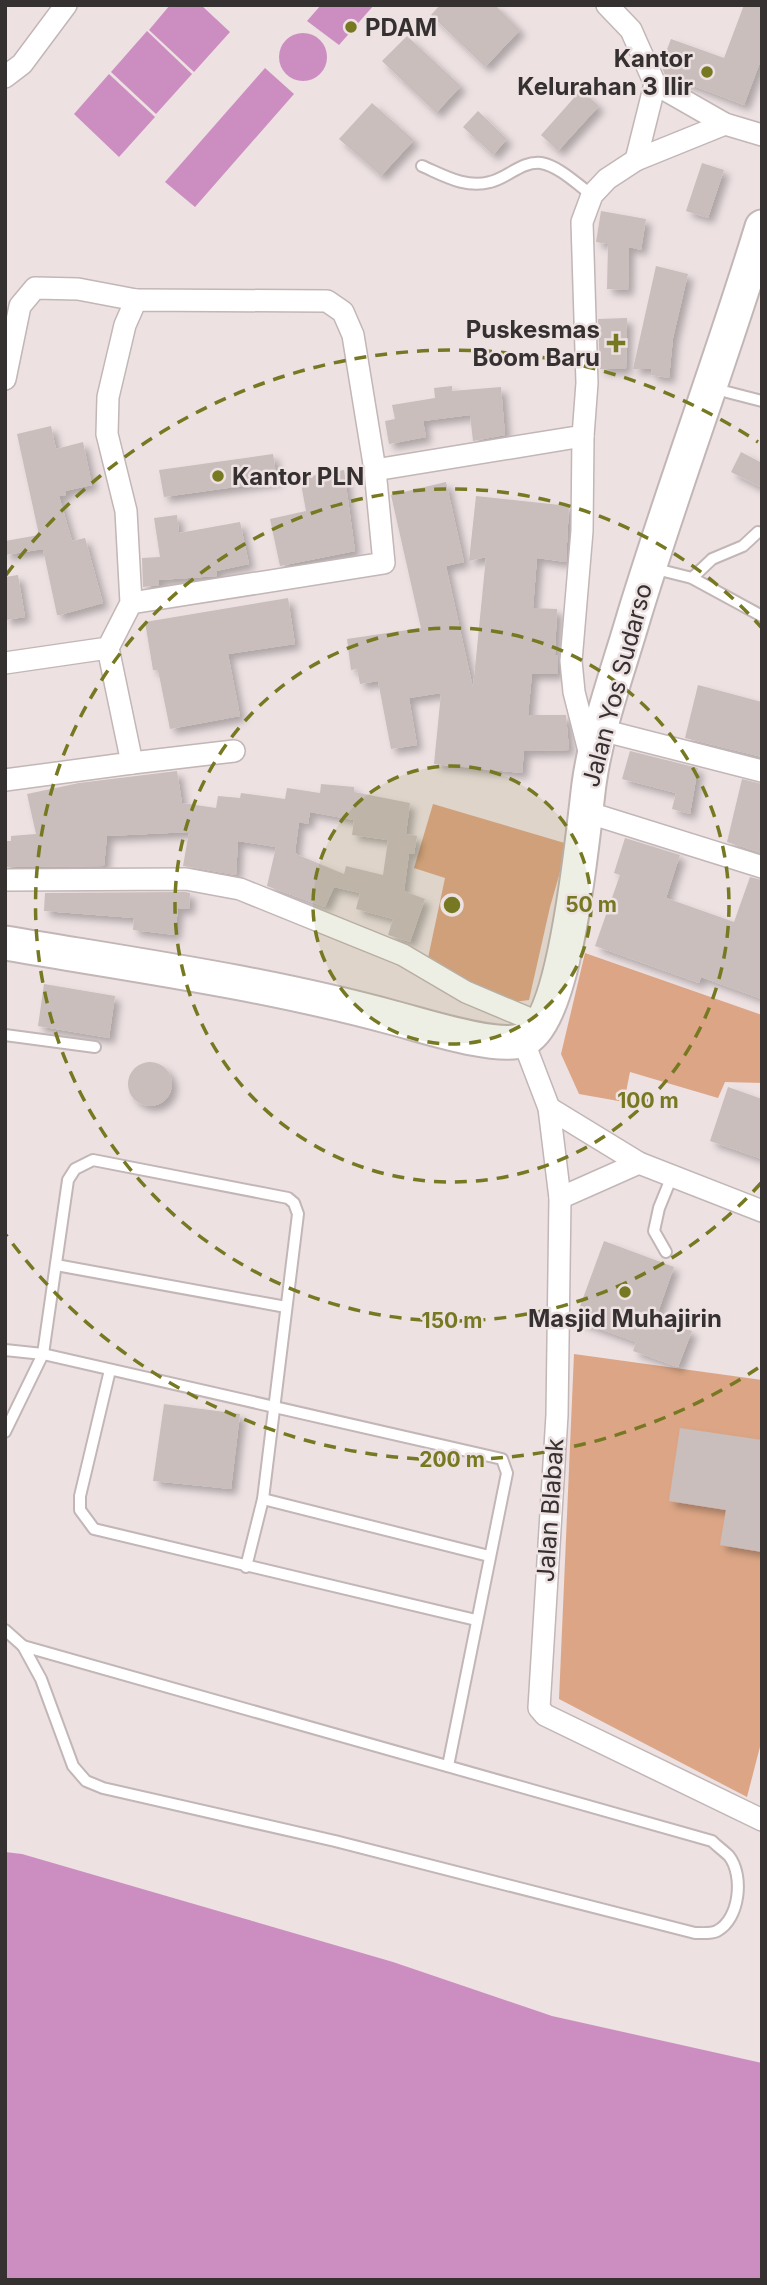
<svg xmlns="http://www.w3.org/2000/svg" width="767" height="2285" font-family="Inter,sans-serif">
<style>
.green{fill:#dca686}
.water{fill:#cc8ec1}
.building{fill:#c9bebb;fill-rule:evenodd;filter:url(#shadow)}
.lines{fill:none;stroke-linecap:round;stroke-linejoin:round}
.service-casing{stroke:#c2b6b7;stroke-width:14}
.minor-casing{stroke:#c2b6b7;stroke-width:24}
.trunk-casing{stroke:#c2b6b7;stroke-width:37}
.service{stroke:#fff;stroke-width:10}
.minor{stroke:#fff;stroke-width:21}
.trunk{stroke:#fff;stroke-width:33}
.ring{fill:none;stroke:#767921;stroke-width:3.5;stroke-dasharray:12 9}
.poi-dot{fill:#767921;stroke:#ede1e2;stroke-width:2.5}
.labels{text-anchor:middle;dominant-baseline:central;stroke-width:5;stroke-linejoin:round;paint-order:stroke}
.poi-label{font-size:24px;font-weight:bold;fill:#363131;stroke:#ede1e2;text-anchor:start}
.street-label{font-size:24px;fill:#363131;stroke:#ede1e2}
.centre{fill:#767921;stroke:#ede1e2;stroke-width:3.5}
.ring-label{font-size:21px;text-anchor:middle;font-weight:bold;fill:#767921;stroke:#ede1e2;stroke-width:5;stroke-linejoin:round;paint-order:stroke}
</style>
<defs>
<filter id="shadow"><feDropShadow dx="5.5" dy="5.5" stdDeviation="3.5" flood-color="#0004"/></filter>
</defs>
<rect width="100%" height="100%" fill="#ede1e2"/>
<!-- green -->
<g class="green">
<polygon points="433,804 568,844 550,907 529,1000 505,1003 428,958 445,878 414,868"/>
<polygon points="585,953 762,1015 762,1083 725,1082 718,1098 630,1072 624,1102 579,1094 561,1054"/>
<polygon points="574,1354 762,1380 762,1739 747,1797 559,1699"/>
</g>
<!-- water -->
<g class="water">
<polygon points="170,5 201,5 230,32 194,72 149,30"/>
<polygon points="321,5 374,5 339,45 307,21"/>
<polygon points="147,31 192,74 156,114 111,72"/>
<circle cx="303" cy="57" r="24"/>
<polygon points="265,68 294,94 195,207 165,182"/>
<polygon points="109,74 155,117 119,157 74,114"/>
<polygon points="5,1852 22,1854 393,1962 552,2016 762,2063 762,2280 5,2280"/>
</g>
<!-- building -->
<g class="building">
<polygon points="440,5 495,5 520,30 485,67 431,15"/>
<polygon points="744,5 762,5 762,57 744,105 665,75 661,65 671,39 724,58"/>
<polygon points="407,36 461,86 436,113 382,61"/>
<polygon points="581,90 599,106 558,151 541,135"/>
<polygon points="372,103 414,140 381,176 339,139"/>
<polygon points="478,111 507,139 493,155 463,127"/>
<polygon points="702,163 724,170 708,218 686,211"/>
<polygon points="601,211 646,219 641,250 629,247 628,290 607,289 608,244 596,242"/>
<polygon points="656,266 688,274 673,338 669,378 651,375 652,369 633,369"/>
<polygon points="627,318 626,369 600,369 598,319"/>
<polygon points="452,386 452,391 501,387 505,435 473,441 470,415 423,421 426,437 389,444 385,421 395,419 392,405 435,398 434,388"/>
<polygon points="51,426 56,449 83,442 92,485 65,491 66,495 59,496 72,541 85,538 103,603 60,615 57,615 43,549 5,555 5,541 39,535 17,434"/>
<polygon points="741,452 762,463 762,488 731,472"/>
<polygon points="273,454 277,481 164,497 159,470"/>
<polygon points="344,470 355,551 280,566 270,519 306,511 300,478"/>
<polygon points="446,482 464,562 446,566 473,688 486,557 469,561 476,496 569,506 566,562 537,558 533,608 557,609 555,655 558,655 558,674 532,674 528,715 566,715 569,750 524,751 522,773 434,764 441,693 409,698 417,745 391,749 378,681 360,684 357,669 351,670 347,639 421,628 391,495"/>
<polygon points="177,515 179,533 240,522 249,564 216,571 217,576 159,580 159,585 143,587 142,558 160,557 154,518"/>
<polygon points="18,575 25,617 5,620 5,577"/>
<polygon points="288,598 295,644 228,654 240,716 170,729 158,670 153,670 145,622"/>
<polygon points="698,685 762,702 762,757 685,738"/>
<polygon points="630,751 698,768 690,814 672,809 676,793 622,779"/>
<path d="M177,771L182,803L216,808L218,796L240,798L241,793L285,799L287,788L320,793L321,784L354,787V792L410,803L406,834L417,836L414,854H409L404,891L425,899L410,942L388,935L393,919L356,909L360,893L334,887L325,907L267,886L276,847L238,841L236,875L183,866L189,832L107,836L104,866L5,867V841H11V836L36,834L27,794L79,783ZM310,812L354,820L352,835L388,840L383,875L346,866L344,874L298,855L295,852L299,822L308,824Z"/>
<polygon points="742,779 762,784 759,851 762,853 727,842"/>
<polygon points="625,838 680,855 666,898 734,922 750,877 762,880 762,999 701,977 699,983 595,946 620,875 614,873"/>
<polygon points="45,893 185,892 190,893 189,909 178,908 175,935 133,930 134,918 44,911"/>
<polygon points="44,984 115,996 109,1038 38,1026"/>
<circle cx="150" cy="1084" r="22"/>
<polygon points="728,1087 762,1099 762,1159 710,1141"/>
<polygon points="604,1241 674,1267 656,1318 692,1331 678,1367 633,1351 636,1342 575,1320"/>
<polygon points="164,1404 240,1414 231,1489 153,1481"/>
<polygon points="680,1428 762,1440 762,1552 720,1545 726,1510 669,1501"/>
</g>
<g class="lines">
<!-- service casing -->
<g class="service-casing">
<g id="service">
<path d="M422,166C443,175 466,189 490,182C508,178 521,161 541,163C559,166 578,185 592,195"/>
<polyline points="727,392 762,401"/>
<polyline points="652,568 692,578 762,616"/>
<polyline points="692,578 712,559 743,546 758,532"/>
<polyline points="5,1035 95,1047"/>
<polyline points="666,1252 654,1231 659,1208 672,1176"/>
<polyline points="56,1265 286,1307"/>
<polyline points="5,1350 43,1354 502,1459 507,1473 448,1766"/>
<polyline points="110,1370 80,1496 80,1510 94,1529 476,1620"/>
<polyline points="5,1432 43,1354 68,1180 75,1169 93,1160 288,1198 294,1203 298,1214 263,1499 246,1567"/>
<polyline points="263,1499 489,1556"/>
<polyline points="5,1630 23,1646"/>
<path d="M23,1646L712,1841C717,1846 724,1851 729,1856C744,1875 740,1919 717,1931C711,1934 702,1933 695,1933L335,1841L103,1788L86,1781L73,1766L41,1679Z"/>
</g>
</g>
<!-- minor casing -->
<g class="minor-casing">
<g id="minor">
<polyline points="607,5 631,30 655,84 725,124 762,135"/>
<polyline points="5,77 22,64 66,5"/>
<polyline points="636,160 655,84"/>
<polyline points="5,379 20,306 35,288 78,289 136,300"/>
<polyline points="583,436 582,531 571,661 574,692 590,755"/>
<polyline points="375,470 583,436 587,383 582,222 592,195 607,179 636,160 725,124"/>
<polyline points="5,663 108,648 131,603 384,563 375,470 353,335 343,312 327,301 136,300 125,325 108,397 107,434 126,511 131,603"/>
<polyline points="617,734 762,771"/>
<polyline points="132,763 234,751"/>
<polyline points="5,780 132,763 108,648"/>
<polyline points="599,816 762,867"/>
<polyline points="5,880 186,879 240,889 403,955 466,992 542,1024"/>
<polyline points="523,1040 549,1108 560,1198 557,1415 539,1708 545,1715 762,1820"/>
<polyline points="549,1108 639,1163 762,1211"/>
<polyline points="560,1198 639,1163"/>
</g>
</g>
<!-- trunk casing -->
<g class="trunk-casing">
<path id="trunk" d="M5,943C135,965 266,983 394,1018C422,1025 497,1050 523,1040C567,1023 583,831 589,784C597,727 618,671 634,616C674,485 722,358 762,227"/>
</g>
<!-- service -->
<use href="#service" class="service"/>
<!-- minor -->
<use href="#minor" class="minor"/>
<!-- trunk -->
<use href="#trunk" class="trunk"/>
</g>
<!-- distance rings -->
<circle cx="452" cy="905" r="139" fill="#767921" fill-opacity=".12"/>
<g class="ring">
<circle cx="452" cy="905" r="139"/>
<circle cx="452" cy="905" r="277"/>
<path d="M761 1183A416 416 0 1 1 761 627"/>
<path d="M758 1368A555 555 0 0 1 6 1235M6 575A555 555 0 0 1 758 442"/>
</g>
<!-- markers -->
<g class="poi-dot">
<circle cx="351" cy="27" r="7"/>
<circle cx="707" cy="72" r="7"/>
<path d="M612.5 332.5h7v7h7v7h-7v7h-7v-7h-7v-7h7z"/>
<circle cx="218" cy="476" r="7"/>
<circle cx="625" cy="1292" r="7"/>
</g>
<g class="labels">
<!-- poi labels -->
<g class="poi-label">
<text x="365" y="27">PDAM</text>
<text x="693" y="58" text-anchor="end">Kantor<tspan x="693" dy="28">Kelurahan 3 Ilir</tspan></text>
<text x="600" y="329" text-anchor="end">Puskesmas<tspan x="600" dy="28">Boom Baru</tspan></text>
<text x="232" y="476">Kantor PLN</text>
<text x="625" y="1318" text-anchor="middle">Masjid Muhajirin</text>
</g>
<!-- street labels -->
<g class="street-label">
<text transform="translate(617 685) rotate(-75)">Jalan Yos Sudarso</text>
<text transform="translate(550 1510) rotate(-86)">Jalan Blabak</text>
</g>
</g>
<circle cx="452" cy="905" r="10" class="centre"/>
<g class="ring-label">
<text x="591" y="912">50 m</text>
<text x="648" y="1108">100 m</text>
<text x="452" y="1328">150 m</text>
<text x="452" y="1467">200 m</text>
</g>
<!-- border -->
<rect width="767" height="2285" fill="none" stroke="#363131" stroke-width="14"/>
</svg>
